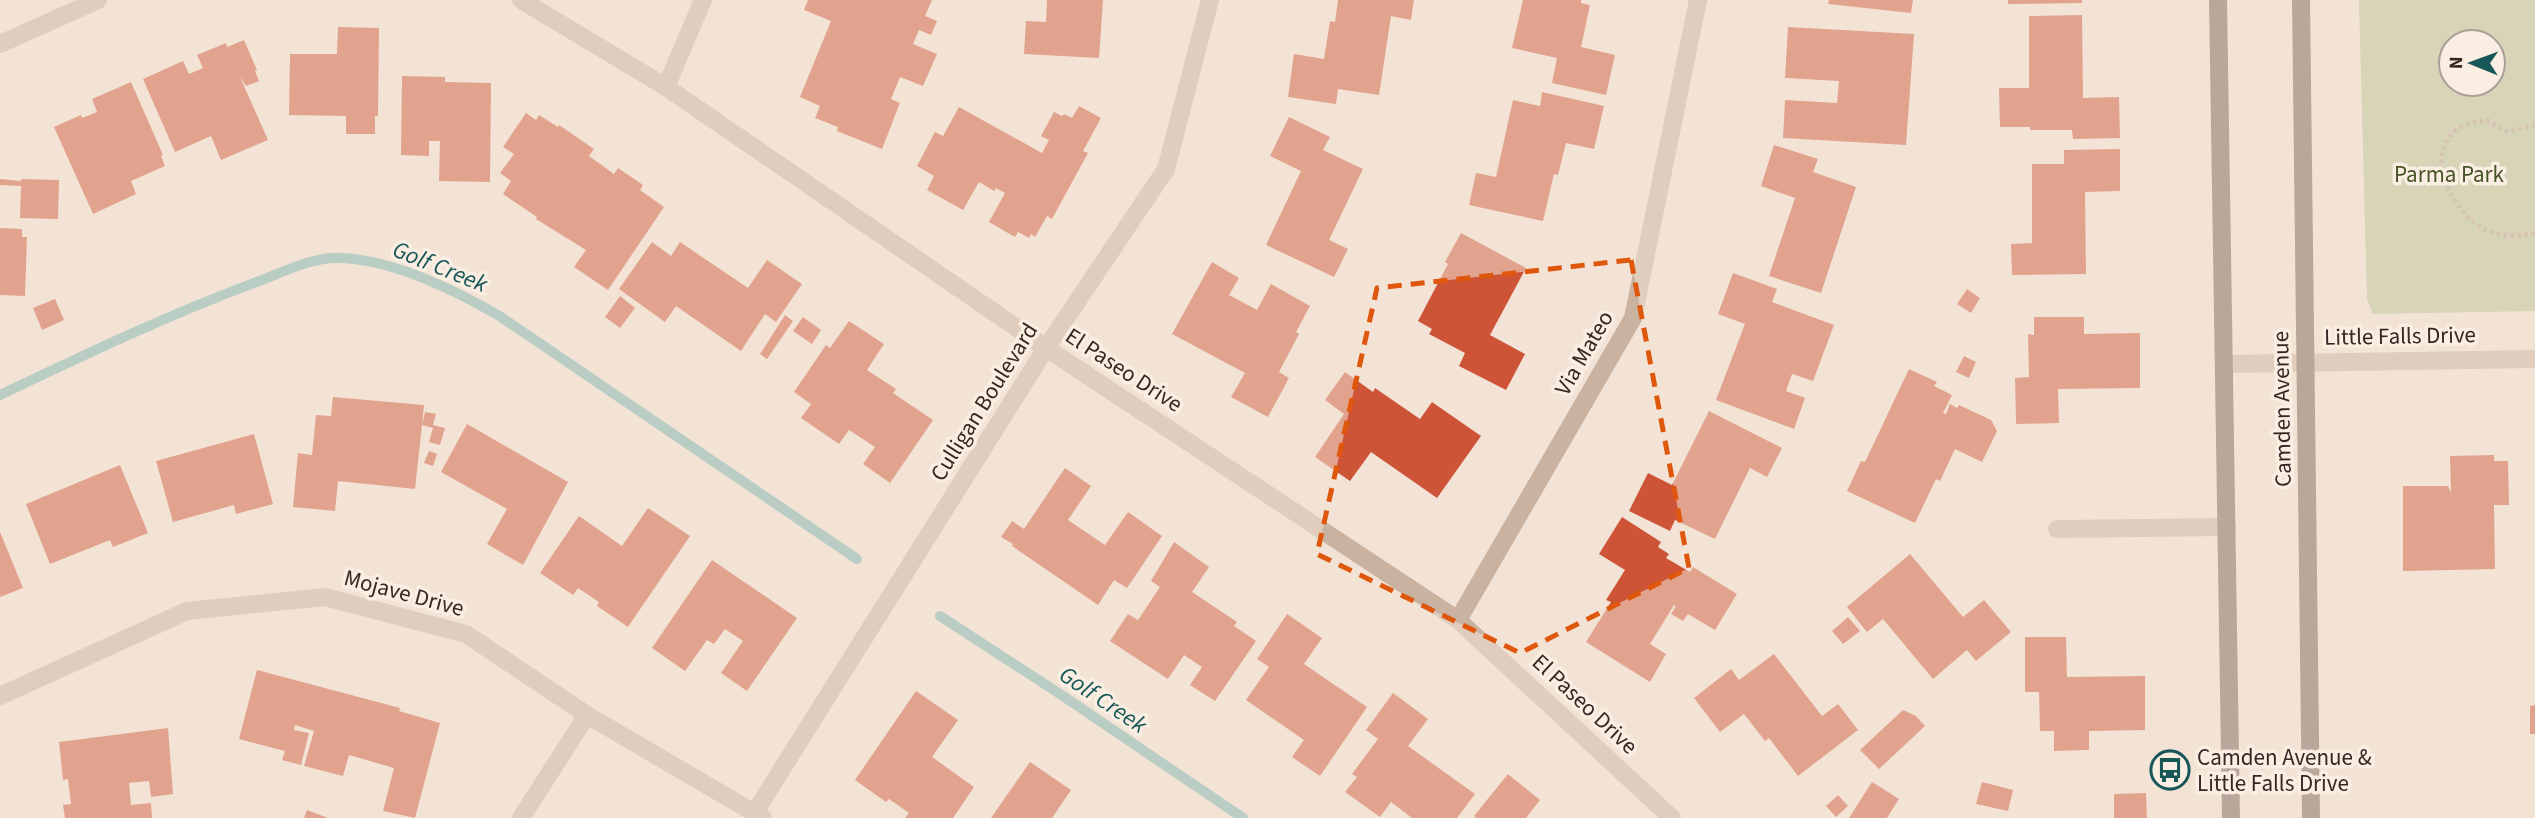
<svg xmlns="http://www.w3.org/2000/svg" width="2535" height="818" font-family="'Source Sans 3',sans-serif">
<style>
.green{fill:#b5c195;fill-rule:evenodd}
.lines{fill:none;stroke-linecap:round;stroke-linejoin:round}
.stream{stroke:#73b1b0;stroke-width:10}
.building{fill:#ce5438}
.path{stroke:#b69b8b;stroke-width:4.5;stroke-dasharray:3.5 3.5;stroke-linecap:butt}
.minor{stroke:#cab2a1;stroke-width:18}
.major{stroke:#775e54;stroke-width:18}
.marked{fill:none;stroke:#df570d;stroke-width:5;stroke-dasharray:14 9;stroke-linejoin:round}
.labels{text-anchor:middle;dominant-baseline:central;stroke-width:7;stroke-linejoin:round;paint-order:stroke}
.park-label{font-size:23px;fill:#465427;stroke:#faede2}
.street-label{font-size:23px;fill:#342824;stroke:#faede2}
.poi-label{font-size:23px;fill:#342824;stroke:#faede2;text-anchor:start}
.water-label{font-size:24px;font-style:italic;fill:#185758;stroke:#faede2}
</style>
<rect width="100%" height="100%" fill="#f2e3d6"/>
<!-- green -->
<path class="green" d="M2359,0H2535V311L2373,314L2367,299ZM2451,42H2493V84H2451Z"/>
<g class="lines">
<!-- stream -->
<g class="stream">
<path d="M0,395C86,354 172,313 262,280C287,270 316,256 343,258C397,261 455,290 501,317L857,559"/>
<polyline points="940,616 1060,694 1243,818"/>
</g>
</g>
<!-- building -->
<g class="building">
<polygon points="808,0 932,0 925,16 937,21 931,35 919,30 913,44 937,54 923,86 900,77 891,99 900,103 882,149 837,131 838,127 815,118 820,106 800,97 831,21 804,10"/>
<polygon points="1047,0 1103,0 1099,58 1024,54 1026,21 1046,22"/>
<polygon points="1338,0 1414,0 1411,20 1391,16 1379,95 1338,89 1336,104 1288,97 1294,54 1324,59 1330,21 1335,22"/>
<polygon points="1523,0 1581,0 1581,3 1590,5 1581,47 1615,55 1606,95 1552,83 1557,58 1512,48"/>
<polygon points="1829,0 1913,0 1911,13 1828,4"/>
<polygon points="2008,0 2082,0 2082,3 2008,4"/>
<polygon points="2082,15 2083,98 2119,97 2120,138 2073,139 2072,130 2030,130 2030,127 2000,127 1999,88 2029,88 2029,16"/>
<polygon points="338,27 379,28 378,116 375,116 375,134 346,134 346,116 289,115 290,54 337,54"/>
<polygon points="1788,27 1914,34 1906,145 1783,138 1785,100 1837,103 1839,81 1785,78"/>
<polygon points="244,40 257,70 255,71 259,81 246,86 240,77 268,140 221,160 211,136 175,152 143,79 183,61 189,74 203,68 197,55 226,43 227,47"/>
<polygon points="402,76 445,77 445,82 491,83 490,182 439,181 440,141 429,141 429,156 401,155"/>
<polygon points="131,82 163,155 161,156 165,166 131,181 136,194 93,214 54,127 81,115 82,118 97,112 92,99"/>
<polygon points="1542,92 1604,106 1594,149 1566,143 1558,175 1554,174 1543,221 1469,205 1476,173 1496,177 1513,100 1540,106"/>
<polygon points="1079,106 1101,118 1083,151 1088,153 1052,219 1047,216 1035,237 1031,234 1029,238 1018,232 1015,237 989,222 1005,193 996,188 994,191 979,182 963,210 927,190 934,176 917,166 935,132 943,136 959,107 1042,153 1049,140 1041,136 1054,112 1062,116 1064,114 1072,118"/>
<polygon points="526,113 536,120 539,115 558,127 559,125 594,149 589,156 614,174 618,168 643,185 640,190 664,207 608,290 574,267 586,250 536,219 537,217 503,194 511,181 500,173 514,154 503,147"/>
<polygon points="1289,117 1330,137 1323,150 1363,169 1329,240 1348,249 1334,277 1266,245 1301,171 1270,156"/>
<polygon points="1774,145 1818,159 1813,172 1856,187 1821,293 1769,276 1795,198 1761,186"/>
<polygon points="2120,149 2120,191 2085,192 2086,274 2012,275 2011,244 2032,243 2032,164 2064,164 2064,150"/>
<polygon points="0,179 21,181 21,179 59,180 58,219 20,218 21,186 0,185"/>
<polygon points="0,228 22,229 22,237 27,237 25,296 0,295"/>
<polygon points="1461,233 1526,268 1490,335 1525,354 1506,390 1459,366 1465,353 1429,334 1432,329 1418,321 1448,264 1445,262"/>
<polygon points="652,242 671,256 680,242 748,288 767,260 802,284 776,322 765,314 741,351 676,306 665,322 619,289"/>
<polygon points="1212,262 1239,278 1229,295 1257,310 1271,284 1310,306 1296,332 1299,334 1279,372 1289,378 1268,417 1231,397 1245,373 1172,334"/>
<polygon points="1733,273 1777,289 1772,302 1834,325 1813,381 1792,374 1786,391 1805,398 1794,429 1716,400 1745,324 1718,314"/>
<polygon points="1967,289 1980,298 1971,313 1957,304"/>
<polygon points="620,296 635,308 620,328 605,317"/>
<polygon points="55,299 64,320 42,330 33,308"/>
<polygon points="785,315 793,321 767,359 760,354"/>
<polygon points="803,317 821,330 812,344 793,331"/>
<polygon points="2034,317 2084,317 2084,334 2140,333 2140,388 2058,389 2059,423 2016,424 2015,378 2029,377 2028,334 2034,335"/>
<polygon points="849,321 884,344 867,370 896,389 893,393 933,420 890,483 863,464 875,447 849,430 839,444 801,418 811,404 794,392 826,345 830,348"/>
<polygon points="1964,356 1976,362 1969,378 1956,372"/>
<polygon points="1909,369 1937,382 1934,386 1952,395 1943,413 1946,414 1950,404 1957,408 1959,405 1991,420 1997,431 1982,462 1955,449 1940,481 1936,479 1915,523 1847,491 1861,461 1865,462"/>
<polygon points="1345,372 1373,392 1375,388 1420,419 1432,402 1481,436 1437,498 1371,452 1350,481 1315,457 1344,414 1325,400"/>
<polygon points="333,397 424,405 422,425 425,412 436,414 433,425 445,428 440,445 429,442 433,428 422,425 415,489 338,481 335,511 293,507 298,453 312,455 316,415 331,416"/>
<polygon points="1709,411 1782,448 1767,477 1750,468 1715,539 1675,520 1670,531 1629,511 1648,473 1672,485"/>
<polygon points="467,424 568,482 523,565 487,544 507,509 441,472"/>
<polygon points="254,434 273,504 236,514 234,505 173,522 156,461"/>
<polygon points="429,451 437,454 433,466 424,463"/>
<polygon points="2494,455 2494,461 2508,461 2509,505 2494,505 2495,569 2403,571 2403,486 2448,486 2451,493 2450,456"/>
<polygon points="120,465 148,533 113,547 110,540 50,564 26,504"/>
<polygon points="1065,468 1091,486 1068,520 1105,545 1128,512 1162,536 1127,588 1114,580 1098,605 1012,546 1013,544 1001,537 1012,521 1024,529"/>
<polygon points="648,508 690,536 628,627 597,606 599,602 578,588 573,595 540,573 579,516 622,546"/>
<polygon points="1622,517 1661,542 1658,547 1669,554 1666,558 1690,572 1693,567 1737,594 1715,630 1688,614 1683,621 1671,614 1676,606 1674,605 1650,644 1666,654 1650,682 1586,642 1611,602 1606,600 1625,570 1599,554"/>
<polygon points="0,532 23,588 0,597"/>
<polygon points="1174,542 1209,567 1192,592 1237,622 1234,626 1256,641 1215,701 1190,685 1202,667 1184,655 1168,679 1110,641 1128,614 1138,620 1160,587 1151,581"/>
<polygon points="1910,554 1963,617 1984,600 2011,632 1976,661 1967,650 1933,679 1883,619 1867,632 1847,607"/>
<polygon points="712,560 797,618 747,691 721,673 743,641 725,629 714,644 707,640 685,671 652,648"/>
<polygon points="1287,614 1322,638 1304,664 1367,707 1320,776 1292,757 1304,740 1246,700 1269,667 1257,659"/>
<polygon points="1848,617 1860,631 1843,644 1832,631"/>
<polygon points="2025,637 2066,637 2067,677 2145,676 2145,730 2089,731 2089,750 2054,751 2054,731 2040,731 2039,692 2025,692"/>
<polygon points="1774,654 1822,716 1838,704 1858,730 1798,776 1769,738 1765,741 1744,714 1720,732 1694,698 1731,669 1739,680"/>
<polygon points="257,670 400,708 399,711 440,723 415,818 383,811 394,768 349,755 343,776 304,766 314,731 295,725 294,730 309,733 301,765 282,760 285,751 239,739"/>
<polygon points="916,691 958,720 932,757 974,787 953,818 905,818 909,813 889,799 886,802 855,780"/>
<polygon points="1393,693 1428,719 1408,746 1475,794 1457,818 1412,818 1391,802 1380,817 1345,792 1357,777 1352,774 1378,739 1366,730"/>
<polygon points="2535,705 2535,734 2530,734 2530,706"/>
<polygon points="1903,710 1916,716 1925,726 1879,769 1860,750"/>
<polygon points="168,728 173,794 151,797 149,781 129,783 131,805 151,803 152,818 65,818 63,805 71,804 68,779 63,780 59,742"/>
<polygon points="1030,762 1071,790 1052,818 991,818"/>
<polygon points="1508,774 1540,800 1526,818 1476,818 1474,816"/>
<polygon points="1872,782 1899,799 1887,818 1849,818"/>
<polygon points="1982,782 2013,790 2008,811 1976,804"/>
<polygon points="2146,793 2147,818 2114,818 2114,794"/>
<polygon points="1838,795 1848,806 1836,817 1826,806"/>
<polygon points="307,810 328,818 304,818"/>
</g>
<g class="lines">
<!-- path -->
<path class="path" d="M2535,125L2508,132L2487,120C2477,122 2464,123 2456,130C2421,160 2457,220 2491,232C2505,237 2521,236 2535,233"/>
<!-- minor -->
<g class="minor">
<polyline points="521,0 666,87 1046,348 1458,620 1672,818"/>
<polyline points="0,44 98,0"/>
<polyline points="666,87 703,0"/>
<polyline points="2224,364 2535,359"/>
<polyline points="2057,529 2227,527"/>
<polyline points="1458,620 1633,318 1698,0"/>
<polyline points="0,696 187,611 325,597 466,634 587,715 763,818"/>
<polyline points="755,812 1046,348 1166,169 1210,0"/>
<polyline points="521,818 587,715"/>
</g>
<!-- major -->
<g class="major">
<polyline points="2218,0 2231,818"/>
<polyline points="2301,0 2311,818"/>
</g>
</g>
<!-- marked area -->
<path d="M0 0H2535V818H0ZM1631,260L1689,568L1520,653L1317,554L1377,288Z" fill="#f2e3d6" fill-opacity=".55" fill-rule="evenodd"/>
<path class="marked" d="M1631,260L1689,568L1520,653L1317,554L1377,288Z"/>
<!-- icons -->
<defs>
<g id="bus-ring" transform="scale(2.0125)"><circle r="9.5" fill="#faede2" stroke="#185758" stroke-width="1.5"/><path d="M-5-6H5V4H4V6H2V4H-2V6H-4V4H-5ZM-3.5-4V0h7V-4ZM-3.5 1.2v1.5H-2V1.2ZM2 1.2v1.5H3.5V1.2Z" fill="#185758"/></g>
</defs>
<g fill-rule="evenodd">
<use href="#bus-ring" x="2170" y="770"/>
</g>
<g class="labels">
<!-- park labels -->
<g class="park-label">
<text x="2449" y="174">Parma Park</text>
</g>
<!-- street labels -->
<g class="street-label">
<text transform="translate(2400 336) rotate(-1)">Little Falls Drive</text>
<text transform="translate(1584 353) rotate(-60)">Via Mateo</text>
<text transform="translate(1124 370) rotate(33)">El Paseo Drive</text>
<text transform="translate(984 402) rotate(-58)">Culligan Boulevard</text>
<text transform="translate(2282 409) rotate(-91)">Camden Avenue</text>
<text transform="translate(404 593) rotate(15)">Mojave Drive</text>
<text transform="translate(1585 704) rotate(43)">El Paseo Drive</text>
</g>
<!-- poi labels -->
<g class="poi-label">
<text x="2197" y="757">Camden Avenue &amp;<tspan x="2197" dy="26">Little Falls Drive</tspan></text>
</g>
<!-- water labels -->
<g class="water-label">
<text transform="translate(440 267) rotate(22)">Golf Creek</text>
<text transform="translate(1103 700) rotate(34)">Golf Creek</text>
</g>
</g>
<!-- north arrow -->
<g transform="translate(2472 63) rotate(271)"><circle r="33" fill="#faede2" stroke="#ab9e96" stroke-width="2"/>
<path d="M0-5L12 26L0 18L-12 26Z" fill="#185758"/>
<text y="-10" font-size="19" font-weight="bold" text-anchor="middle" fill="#342824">N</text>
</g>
</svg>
